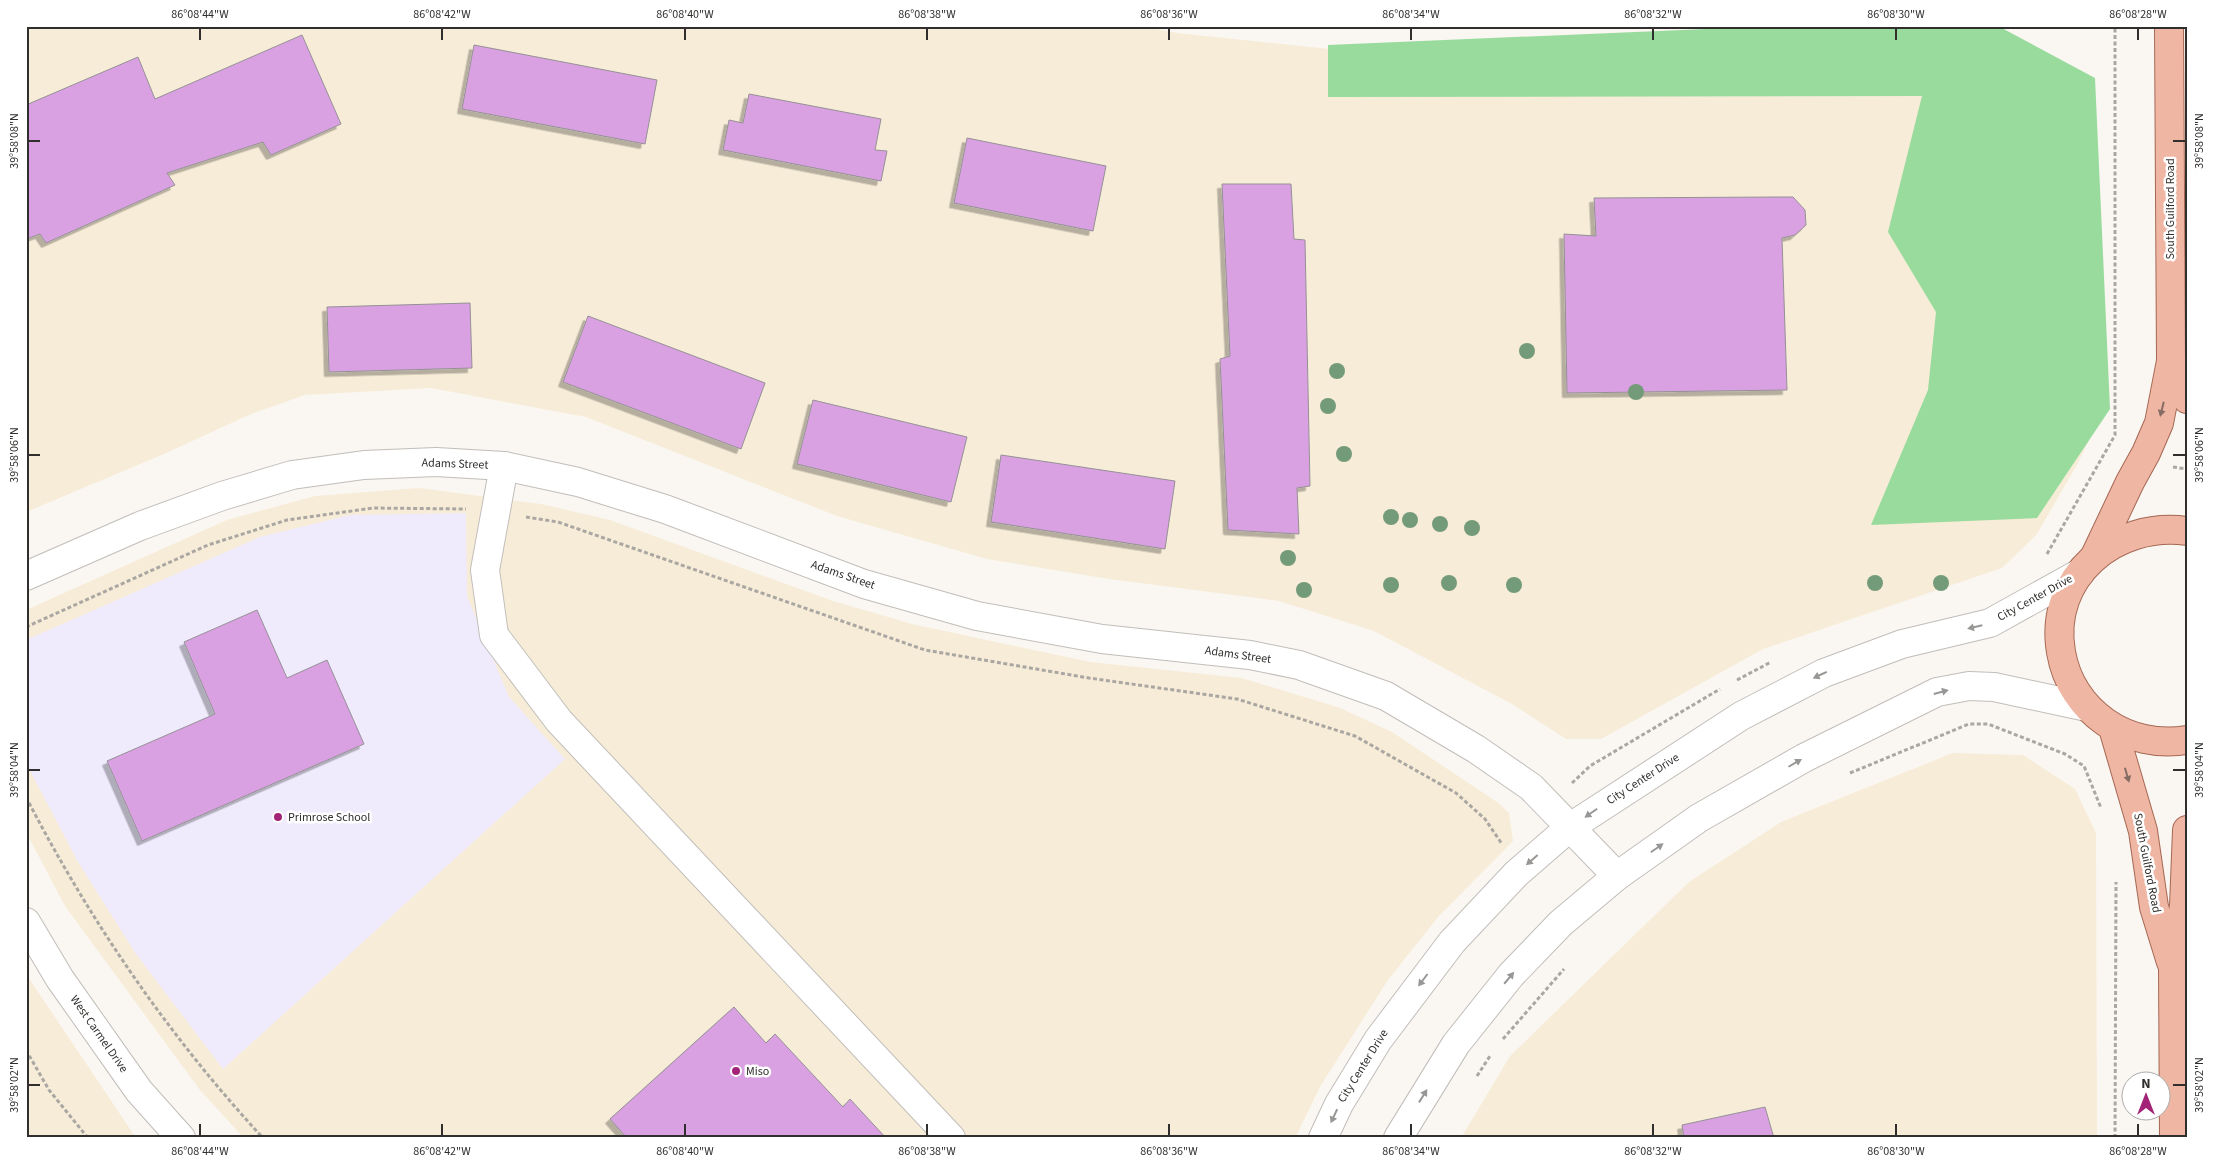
<svg xmlns="http://www.w3.org/2000/svg" width="2213" height="1164" font-family="'Source Sans 3',sans-serif">
<style>
.commercial{fill:#f7ecd7}
.education{fill:#efeafc}
.forest{fill:#98db9d}
.building{fill:#daa1e2;stroke:#949195;filter:url(#shadow)}
.lines{fill:none;stroke-linecap:round;stroke-linejoin:round}
.minor-casing{stroke:#c1beba;stroke-width:30}
.major-casing{stroke:#a56853;stroke-width:30}
.path{stroke:#aaa7a3;stroke-width:3;stroke-dasharray:4 2.5;stroke-linecap:butt}
.minor{stroke:#fff;stroke-width:28}
.major{stroke:#efb6a4;stroke-width:28}
.tree{fill:#739b7a}
.oneway{fill:#866c63}
.oneway2{fill:#989796}
.ticks{fill:none;stroke:#312f2d;stroke-width:2}
.poi-dot{fill:#a32476;stroke:#fff;stroke-width:2}
.labels{text-anchor:middle;dominant-baseline:central;stroke-width:5;stroke-linejoin:round;paint-order:stroke}
.street-label{font-size:12px;fill:#312f2d;stroke:#fff}
.poi-label{font-size:12px;fill:#312f2d;stroke:#fff;text-anchor:start}
.neatline{fill:none;stroke:#312f2d;stroke-width:2}
.ticks-label{font-size:12px;text-anchor:middle;fill:#312f2d}
</style>
<defs>
<filter id="shadow"><feDropShadow dx="-4.5" dy="4.5" stdDeviation="0" flood-color="#0004"/></filter>
</defs>
<rect width="100%" height="100%" fill="#faf6f2"/>
<!-- commercial -->
<g class="commercial">
<polygon points="26,26 1140,26 1177,33 1492,66 2079,86 2100,417 2078,463 2037,534 2002,568 1763,649 1601,739 1566,739 1512,704 1374,631 1279,601 1109,579 987,559 837,516 586,417 431,388 305,395 251,414 164,454 26,512"/>
<polygon points="419,488 541,504 610,520 833,601 912,624 1090,662 1242,678 1340,708 1392,732 1497,802 1509,813 1513,841 1439,916 1388,980 1321,1085 1295,1138 244,1138 200,1090 65,906 26,832 26,610 227,520 315,496"/>
<polygon points="1953,753 2023,755 2075,789 2096,833 2097,1138 1461,1138 1510,1056 1689,882 1781,822"/>
<polygon points="26,974 136,1138 26,1138"/>
</g>
<!-- education -->
<polygon class="education" points="466,513 467,596 509,697 565,759 223,1069 136,954 78,862 26,763 26,640 260,537 350,515"/>
<!-- forest -->
<polygon class="forest" points="1776,26 1998,26 2095,78 2110,409 2037,518 1871,525 1928,390 1936,312 1888,232 1922,96 1328,97 1328,45"/>
<!-- building -->
<g class="building">
<polygon points="302,35 341,124 271,155 263,142 167,173 175,185 46,243 40,234 26,239 26,105 138,57 155,99"/>
<polygon points="474,45 657,80 645,144 462,109"/>
<polygon points="749,94 881,119 875,150 887,151 881,181 723,150 729,120 743,123"/>
<polygon points="967,138 1106,166 1093,231 954,203"/>
<polygon points="1222,184 1291,184 1294,239 1305,240 1310,486 1297,488 1299,534 1228,530 1220,359 1230,356"/>
<polygon points="1777,197 1793,197 1805,210 1806,225 1795,235 1782,238 1787,390 1567,393 1564,234 1596,236 1594,198"/>
<polygon points="470,303 472,368 329,372 327,307"/>
<polygon points="588,316 765,383 741,449 563,382"/>
<polygon points="813,400 967,437 951,502 797,464"/>
<polygon points="1001,455 1175,481 1165,549 991,522"/>
<polygon points="257,610 287,678 327,660 364,744 142,841 107,761 215,714 184,642"/>
<polygon points="734,1007 766,1043 775,1034 843,1107 850,1099 886,1138 627,1138 610,1119"/>
<polygon points="1765,1107 1774,1138 1684,1138 1682,1125"/>
</g>
<g class="lines">
<!-- minor casing -->
<g class="minor-casing">
<g id="minor">
<polyline points="504,466 485,570 494,635 559,721 951,1138"/>
<polyline points="26,576 140,526 222,496 292,475 364,465 436,462 504,466 578,482 665,509 864,584 977,616 1102,639 1250,655 1299,665 1386,696 1476,749 1531,787 1617,876"/>
<polyline points="26,922 60,979 139,1091 181,1138"/>
<polyline points="1323,1138 1339,1104 1378,1040 1452,942 1516,874 1569,828 1741,716 1824,673 1902,644 1990,623 2080,573"/>
<polyline points="1398,1138 1456,1044 1511,975 1561,923 1617,876 1699,818 1804,758 1937,692 1969,686 1994,687 2087,707"/>
</g>
</g>
<!-- major casing -->
<g class="major-casing">
<g id="major">
<polyline points="2171,361 2187,399"/>
<path d="M2187,531C2115,521 2048,577 2061,652C2071,712 2128,750 2187,740"/>
<polyline points="2095,556 2130,482 2146,453 2159,423 2171,361 2169,26"/>
<polyline points="2113,728 2143,831 2154,907 2171,962"/>
<polyline points="2174,1138 2173,968 2184,906 2187,830"/>
</g>
</g>
<!-- path -->
<g class="path">
<polyline points="2173,467 2187,469"/>
<polyline points="526,517 558,522 925,650 1089,678 1237,699 1355,736 1456,793 1485,819 1502,844"/>
<polyline points="2047,554 2115,435 2115,26"/>
<polyline points="26,627 208,545 287,520 373,508 466,509"/>
<polyline points="1737,680 1771,662"/>
<polyline points="1850,773 1969,724 1988,724 2065,754 2084,766 2101,808"/>
<polyline points="1572,783 1590,766 1720,689"/>
<path d="M26,797C90,921 168,1035 263,1138"/>
<polyline points="1503,1039 1564,969"/>
<polyline points="26,1050 49,1090 88,1138"/>
<polyline points="1477,1076 1490,1056"/>
<polyline points="2115,1138 2116,882"/>
</g>
<!-- minor -->
<use href="#minor" class="minor"/>
<!-- major -->
<use href="#major" class="major"/>
</g>
<!-- trees -->
<g class="tree">
<circle cx="1527" cy="351" r="8"/>
<circle cx="1337" cy="371" r="8"/>
<circle cx="1636" cy="392" r="8"/>
<circle cx="1328" cy="406" r="8"/>
<circle cx="1344" cy="454" r="8"/>
<circle cx="1391" cy="517" r="8"/>
<circle cx="1410" cy="520" r="8"/>
<circle cx="1440" cy="524" r="8"/>
<circle cx="1472" cy="528" r="8"/>
<circle cx="1288" cy="558" r="8"/>
<circle cx="1449" cy="583" r="8"/>
<circle cx="1875" cy="583" r="8"/>
<circle cx="1941" cy="583" r="8"/>
<circle cx="1391" cy="585" r="8"/>
<circle cx="1514" cy="585" r="8"/>
<circle cx="1304" cy="590" r="8"/>
</g>
<!-- one-way arrows -->
<defs><path id="oneway-solid" d="M-6-.8H1V-3.2L6.5 0L1 3.2V.8H-6Z" transform="scale(1.25)"/></defs>
<g class="oneway">
<use href="#oneway-solid" transform="translate(2162 409) rotate(104)"/>
<use href="#oneway-solid" transform="translate(2127 775) rotate(74)"/>
</g>
<g class="oneway2">
<use href="#oneway-solid" transform="translate(1975 627) rotate(167)"/>
<use href="#oneway-solid" transform="translate(1820 675) rotate(155)"/>
<use href="#oneway-solid" transform="translate(1941 692) rotate(-15)"/>
<use href="#oneway-solid" transform="translate(1795 763) rotate(-30)"/>
<use href="#oneway-solid" transform="translate(1591 813) rotate(145)"/>
<use href="#oneway-solid" transform="translate(1657 848) rotate(-35)"/>
<use href="#oneway-solid" transform="translate(1532 860) rotate(139)"/>
<use href="#oneway-solid" transform="translate(1509 978) rotate(-50)"/>
<use href="#oneway-solid" transform="translate(1423 980) rotate(127)"/>
<use href="#oneway-solid" transform="translate(1423 1096) rotate(-58)"/>
<use href="#oneway-solid" transform="translate(1334 1116) rotate(115)"/>
</g>
<!-- ticks -->
<path class="ticks" d="M200,28V40M442,28V40M685,28V40M927,28V40M1169,28V40M1411,28V40M1653,28V40M1896,28V40M2138,28V40M28,141H40M2173,141H2186M28,455H40M2173,455H2186M28,770H40M2173,770H2186M28,1085H40M2173,1085H2186M200,1124V1136M442,1124V1136M685,1124V1136M927,1124V1136M1169,1124V1136M1411,1124V1136M1653,1124V1136M1896,1124V1136M2138,1124V1136"/>
<!-- markers -->
<g class="poi-dot">
<circle cx="278" cy="817" r="5"/>
<circle cx="736" cy="1071" r="5"/>
</g>
<g class="labels">
<!-- street labels -->
<g class="street-label">
<text transform="translate(2170 209) rotate(-90)">South Guilford Road</text>
<text transform="translate(455 464) rotate(2)">Adams Street</text>
<text transform="translate(843 575) rotate(19)">Adams Street</text>
<text transform="translate(2035 598) rotate(-29)">City Center Drive</text>
<text transform="translate(1238 655) rotate(8)">Adams Street</text>
<text transform="translate(1643 779) rotate(-33)">City Center Drive</text>
<text transform="translate(2147 863) rotate(79)">South Guilford Road</text>
<text transform="translate(99 1034) rotate(55)">West Carmel Drive</text>
<text transform="translate(1363 1066) rotate(-58)">City Center Drive</text>
</g>
<!-- poi labels -->
<g class="poi-label">
<text x="288" y="817">Primrose School</text>
<text x="746" y="1071">Miso</text>
</g>
</g>
<!-- border -->
<rect width="2213" height="1164" fill="none" stroke="#ffffff" stroke-width="55"/>
<!-- north arrow -->
<g transform="translate(2146 1096)"><circle r="24" fill="#ffffff" stroke="#adacab"/>
<path d="M0-4L9 19L0 12L-9 19Z" fill="#a32476"/>
<text y="-8" font-size="14" font-weight="bold" text-anchor="middle" fill="#312f2d">N</text>
</g>
<rect x="28" y="28" width="2158" height="1108" class="neatline"/>
<g class="ticks-label">
<text x="200" y="18">86°08'44"W</text>
<text x="442" y="18">86°08'42"W</text>
<text x="685" y="18">86°08'40"W</text>
<text x="927" y="18">86°08'38"W</text>
<text x="1169" y="18">86°08'36"W</text>
<text x="1411" y="18">86°08'34"W</text>
<text x="1653" y="18">86°08'32"W</text>
<text x="1896" y="18">86°08'30"W</text>
<text x="2138" y="18">86°08'28"W</text>
<text transform="translate(14 141) rotate(-90)" y="4">39°58'08"N</text>
<text transform="translate(2199 141) rotate(-90)" y="4">39°58'08"N</text>
<text transform="translate(14 455) rotate(-90)" y="4">39°58'06"N</text>
<text transform="translate(2199 455) rotate(-90)" y="4">39°58'06"N</text>
<text transform="translate(14 770) rotate(-90)" y="4">39°58'04"N</text>
<text transform="translate(2199 770) rotate(-90)" y="4">39°58'04"N</text>
<text transform="translate(14 1085) rotate(-90)" y="4">39°58'02"N</text>
<text transform="translate(2199 1085) rotate(-90)" y="4">39°58'02"N</text>
<text x="200" y="1155">86°08'44"W</text>
<text x="442" y="1155">86°08'42"W</text>
<text x="685" y="1155">86°08'40"W</text>
<text x="927" y="1155">86°08'38"W</text>
<text x="1169" y="1155">86°08'36"W</text>
<text x="1411" y="1155">86°08'34"W</text>
<text x="1653" y="1155">86°08'32"W</text>
<text x="1896" y="1155">86°08'30"W</text>
<text x="2138" y="1155">86°08'28"W</text>
</g>
</svg>
